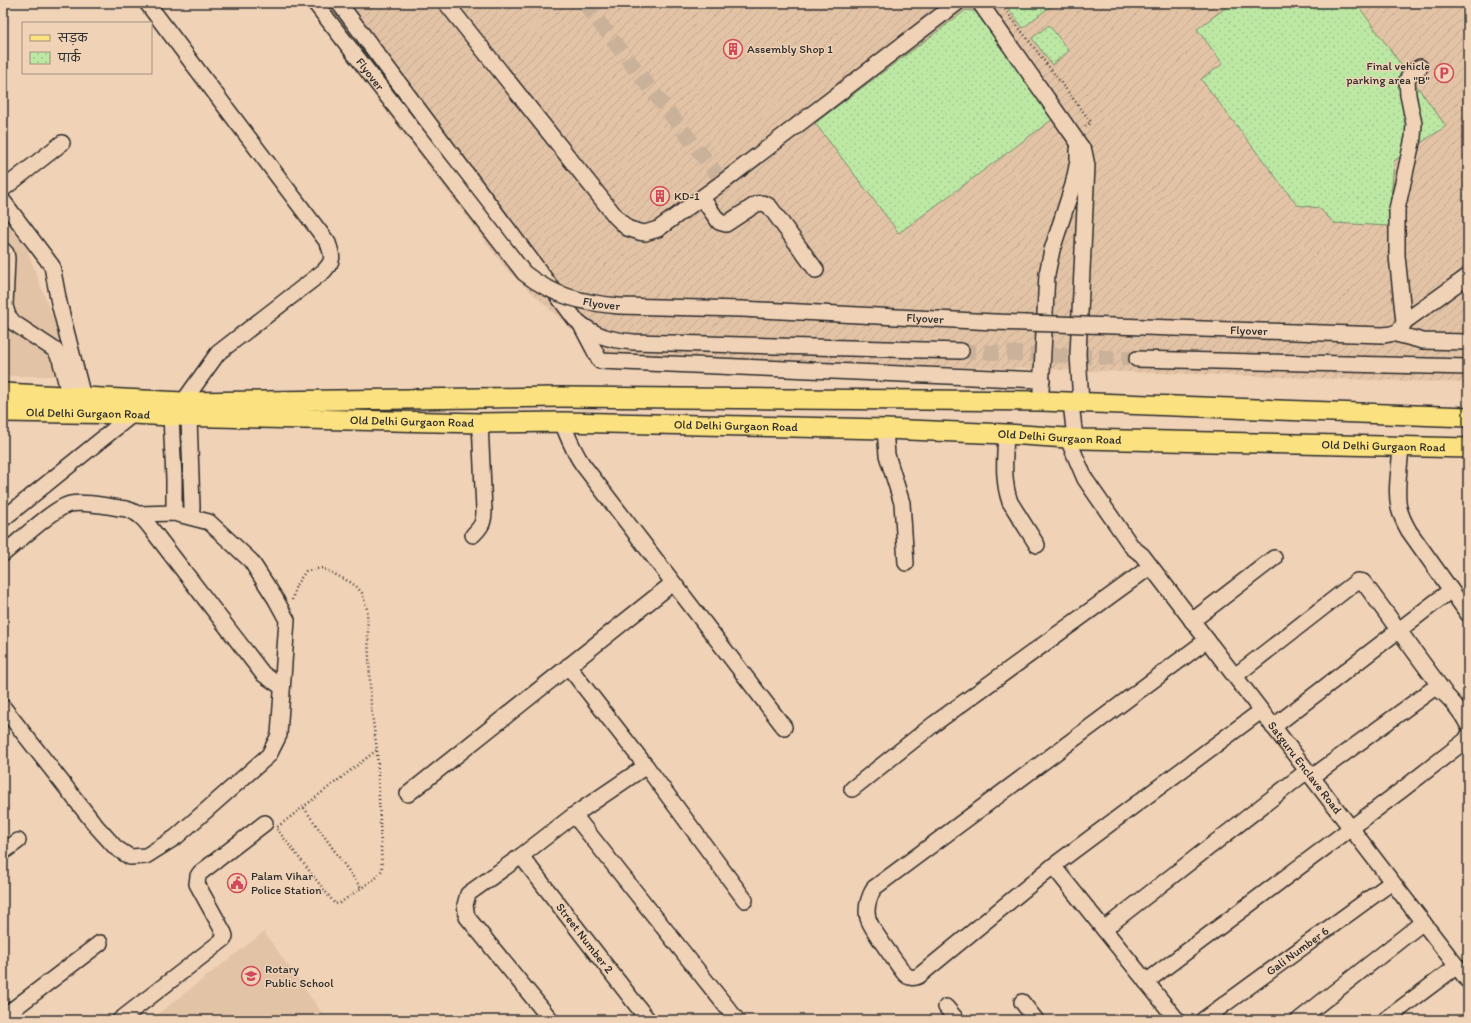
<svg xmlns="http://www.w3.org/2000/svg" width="1471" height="1023" font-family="Itim,'Playpen Sans Deva',sans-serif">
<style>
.built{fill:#e3c3a6}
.industrial{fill:url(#industrial-furrows)}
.park{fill:url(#park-dots);stroke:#748a68}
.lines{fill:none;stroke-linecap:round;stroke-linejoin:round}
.minor-tunnel{stroke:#c9b19a;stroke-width:15;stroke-dasharray:15 8;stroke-linecap:butt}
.minor-casing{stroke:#2b2b2b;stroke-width:18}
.major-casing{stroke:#2b2b2b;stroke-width:22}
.path{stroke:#2b2b2b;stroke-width:2.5;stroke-dasharray:1 3;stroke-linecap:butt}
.minor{stroke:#f0d2b6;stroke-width:15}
.major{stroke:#fbe180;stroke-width:19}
.minor-bridge-casing{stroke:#2b2b2b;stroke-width:18;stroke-linecap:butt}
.minor-bridge{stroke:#f0d2b6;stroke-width:15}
.labels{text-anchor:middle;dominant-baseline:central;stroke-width:3;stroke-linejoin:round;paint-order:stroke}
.poi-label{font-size:12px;fill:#2b2b2b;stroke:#f0d2b6;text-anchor:start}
.street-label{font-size:12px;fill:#2b2b2b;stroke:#f0d2b6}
</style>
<defs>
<pattern id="industrial-furrows" width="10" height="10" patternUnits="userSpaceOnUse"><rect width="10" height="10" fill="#e3c3a6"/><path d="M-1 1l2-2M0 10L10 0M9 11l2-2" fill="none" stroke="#c3a88f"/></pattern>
<pattern id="park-dots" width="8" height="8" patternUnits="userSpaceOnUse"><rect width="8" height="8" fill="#bde8a4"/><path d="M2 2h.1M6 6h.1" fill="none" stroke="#a3c78d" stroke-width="1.8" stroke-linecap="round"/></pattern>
</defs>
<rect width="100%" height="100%" fill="#f0d2b6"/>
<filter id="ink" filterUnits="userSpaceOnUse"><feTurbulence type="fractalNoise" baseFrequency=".025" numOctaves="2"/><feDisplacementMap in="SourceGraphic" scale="8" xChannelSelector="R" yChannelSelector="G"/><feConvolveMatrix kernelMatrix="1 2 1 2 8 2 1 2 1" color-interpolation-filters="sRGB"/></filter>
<g filter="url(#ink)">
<!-- built -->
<g class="built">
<polygon points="3,215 26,247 75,376 3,376"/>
<polygon points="264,932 327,1020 150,1020"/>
</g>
<!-- industrial -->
<polygon class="industrial" points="304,3 1468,3 1468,383 600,355 507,270"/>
<!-- park -->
<g class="park">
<polygon points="1004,3 1051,3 1052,5 1023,28"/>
<polygon points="1232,3 1356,3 1446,126 1394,161 1389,226 1334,223 1319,208 1297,205 1201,79 1223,64 1197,29"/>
<polygon points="966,10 978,12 1057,116 899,233 815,123"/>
<polygon points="1049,25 1069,51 1052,65 1032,38"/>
</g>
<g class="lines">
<!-- minor-tunnel -->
<g class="minor-tunnel">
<polyline points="584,3 723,182"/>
<polyline points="961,351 1137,359"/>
</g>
<!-- minor casing -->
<g class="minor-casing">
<g id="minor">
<path d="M147,3L328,243C333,257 334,260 324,271L218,353L183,402"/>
<path d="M339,3L575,319C594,336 609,340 634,342L961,351"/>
<polyline points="446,3 616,217 627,228 639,232 645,233 658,229 723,182 957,3"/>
<polyline points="980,3 1084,151 1087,166 1078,354 1081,403"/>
<polyline points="3,189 62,143"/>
<path d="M702,198L719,222L726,224L755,205C761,202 765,203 770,207L816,270"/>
<polyline points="3,201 52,266 59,303 83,397"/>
<polyline points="3,250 6,253 7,258 5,306 8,316 14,323 55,350 60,359 70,397"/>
<polyline points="1404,322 1468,276"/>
<polyline points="581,325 600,361 1042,380"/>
<polyline points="1396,334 1423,341 1468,342"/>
<path d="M1383,335C1393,334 1401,333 1404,322L1397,256V209L1413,138L1414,124L1408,95L1407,80L1411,73L1420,67"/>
<polyline points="1137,359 1468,367"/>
<polyline points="1041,391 1047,274 1052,250 1073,185 1078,161 1078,149"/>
<polyline points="1071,403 1075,438"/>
<polyline points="171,416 174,479 174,513"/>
<polyline points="189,417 192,507 191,517"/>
<path d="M562,422C568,437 573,451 583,465L784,727"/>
<polyline points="885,429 887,455 902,503 906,563"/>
<path d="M1006,434C1005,457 1002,479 1010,502L1037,545"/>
<path id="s1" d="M1067,437L1085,479L1132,547L1142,555L1468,981"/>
<path d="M1401,447C1400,467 1395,489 1399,508C1401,516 1405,524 1409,531L1468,614"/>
<polyline points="3,519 133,414"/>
<path d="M473,535C482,526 484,522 484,510L480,423"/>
<path d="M3,554C17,543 55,507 70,504C84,501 111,507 126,509C141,513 147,523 156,535L263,674L282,687"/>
<polyline points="1192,621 1274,558"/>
<path d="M1207,640L874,888C869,897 865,907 868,918C870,928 896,962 904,973C908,978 914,979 920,975L1053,866L1261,711"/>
<polyline points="568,666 646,766 745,900"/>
<polyline points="1235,676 1357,581 1363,582 1367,587 1444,692"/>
<polyline points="3,707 97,827 116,848 130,857 146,856 176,837 269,755 279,735 287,620 275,598 251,561 209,522 174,513 139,514"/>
<polyline points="1273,727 1451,590"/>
<path d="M1312,777L1430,691L1436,688C1448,694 1462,713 1468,725"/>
<polyline points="852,789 934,724 1150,567"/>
<polyline points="408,794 673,583"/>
<polyline points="574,815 737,1020"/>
<polyline points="3,852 18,841"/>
<path id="s2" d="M521,856L648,1020"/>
<polyline points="1053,866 1177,1020"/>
<polyline points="1104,929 1307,771"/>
<polyline points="1146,982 1403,789 1466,740 1468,736"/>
<polyline points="1022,1002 1036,1020"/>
<polyline points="946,1007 957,1020"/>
<polyline points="3,1017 100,943"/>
<polyline points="120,1020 224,939 225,936 224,933 197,884 198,876 200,873 265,823"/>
<polyline points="551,1020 467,917 465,905 468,894 521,856 574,815 646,766"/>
<path id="s3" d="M1203,1020L1392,882"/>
<polyline points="1299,1020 1423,922"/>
<polyline points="1385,1020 1457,966"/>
</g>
</g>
<!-- major casing -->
<g class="major-casing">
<g id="major">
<polyline points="3,393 183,402 561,397 1041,401 1468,417"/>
<path id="s4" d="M3,412L133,414L171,416L480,423L562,422L885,429L1006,434L1082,439L1468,448"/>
</g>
</g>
<!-- path -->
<g class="path">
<polyline points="1000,3 1091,122 1083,128"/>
<polyline points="292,600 296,585 306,571 322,568 350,582 357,587 362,593 367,609 371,707 377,750 382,870 377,877 340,903 335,904 276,828 377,750"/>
<polyline points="304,808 361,888"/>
</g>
<!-- minor -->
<use href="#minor" class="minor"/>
<!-- major -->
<use href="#major" class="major"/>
<!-- minor-bridge casing -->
<g class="minor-bridge-casing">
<g id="minor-bridge">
<path id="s5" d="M315,3L524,273C553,296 583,303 619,306L742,309L994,322L1383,335"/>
</g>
</g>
<!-- minor-bridge -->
<use href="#minor-bridge" class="minor-bridge"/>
</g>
</g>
<!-- icons -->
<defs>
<g id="building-ring" transform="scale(1)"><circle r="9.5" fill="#f0d2b6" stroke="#d1495b" stroke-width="1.5"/><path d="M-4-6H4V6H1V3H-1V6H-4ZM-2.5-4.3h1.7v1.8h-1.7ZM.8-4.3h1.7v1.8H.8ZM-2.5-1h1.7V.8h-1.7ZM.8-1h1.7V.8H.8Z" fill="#d1495b"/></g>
<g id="parking-ring" transform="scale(1)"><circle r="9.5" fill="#f0d2b6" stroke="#d1495b" stroke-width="1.5"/><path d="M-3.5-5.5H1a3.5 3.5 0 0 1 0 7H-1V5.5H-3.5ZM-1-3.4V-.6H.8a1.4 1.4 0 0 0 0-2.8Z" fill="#d1495b"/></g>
<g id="civic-ring" transform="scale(1)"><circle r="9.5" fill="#f0d2b6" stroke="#d1495b" stroke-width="1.5"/><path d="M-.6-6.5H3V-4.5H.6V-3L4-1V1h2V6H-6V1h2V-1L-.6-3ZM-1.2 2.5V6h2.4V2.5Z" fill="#d1495b"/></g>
<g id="school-ring" transform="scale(1)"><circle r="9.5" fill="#f0d2b6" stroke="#d1495b" stroke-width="1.5"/><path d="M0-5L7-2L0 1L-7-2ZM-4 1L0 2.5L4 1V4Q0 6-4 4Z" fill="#d1495b"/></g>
</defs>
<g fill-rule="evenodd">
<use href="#building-ring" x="733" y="49"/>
<use href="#parking-ring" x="1444" y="73"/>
<use href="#building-ring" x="660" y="196"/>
<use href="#civic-ring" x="237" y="883"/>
<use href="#school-ring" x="251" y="976"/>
</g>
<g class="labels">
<!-- poi labels -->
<g class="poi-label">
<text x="747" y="49">Assembly Shop 1</text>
<text x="1430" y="66" text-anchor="end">Final vehicle<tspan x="1430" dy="14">parking area "B"</tspan></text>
<text x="674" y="196">KD-1</text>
<text x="251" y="876">Palam Vihar<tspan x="251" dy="14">Police Station</tspan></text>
<text x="265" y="969">Rotary<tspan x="265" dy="14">Public School</tspan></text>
</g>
<!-- street labels -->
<g class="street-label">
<text stroke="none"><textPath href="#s5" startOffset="90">Flyover</textPath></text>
<text stroke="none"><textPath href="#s5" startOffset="426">Flyover</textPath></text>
<text stroke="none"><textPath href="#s5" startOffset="750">Flyover</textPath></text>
<text stroke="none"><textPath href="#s5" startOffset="1074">Flyover</textPath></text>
<text stroke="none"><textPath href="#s4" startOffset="85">Old Delhi Gurgaon Road</textPath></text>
<text stroke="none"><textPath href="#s4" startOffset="409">Old Delhi Gurgaon Road</textPath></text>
<text stroke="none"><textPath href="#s4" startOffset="733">Old Delhi Gurgaon Road</textPath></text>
<text stroke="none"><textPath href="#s4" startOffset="1057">Old Delhi Gurgaon Road</textPath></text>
<text stroke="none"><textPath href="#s4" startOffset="1381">Old Delhi Gurgaon Road</textPath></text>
<text stroke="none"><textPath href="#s1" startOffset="409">Satguru Enclave Road</textPath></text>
<text stroke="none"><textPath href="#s2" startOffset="104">Street Number 2</textPath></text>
<text stroke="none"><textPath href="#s3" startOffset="117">Gali Number 6</textPath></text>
</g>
</g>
<!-- margin -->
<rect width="1471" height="1023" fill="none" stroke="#f0d2b6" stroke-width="16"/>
<rect x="8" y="8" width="1455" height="1007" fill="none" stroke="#2b2b2b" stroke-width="1.5" filter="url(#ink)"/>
<!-- legend -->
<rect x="22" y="22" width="130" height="52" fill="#f0d2b6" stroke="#a18f7e"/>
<rect x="30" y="35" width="20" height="6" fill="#fbe180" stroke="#a18f7e"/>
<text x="58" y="42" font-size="12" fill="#2b2b2b">सड़क</text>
<rect x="30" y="52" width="20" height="12" fill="url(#park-dots)" stroke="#a18f7e"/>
<text x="58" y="62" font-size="12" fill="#2b2b2b">पार्क</text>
</svg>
